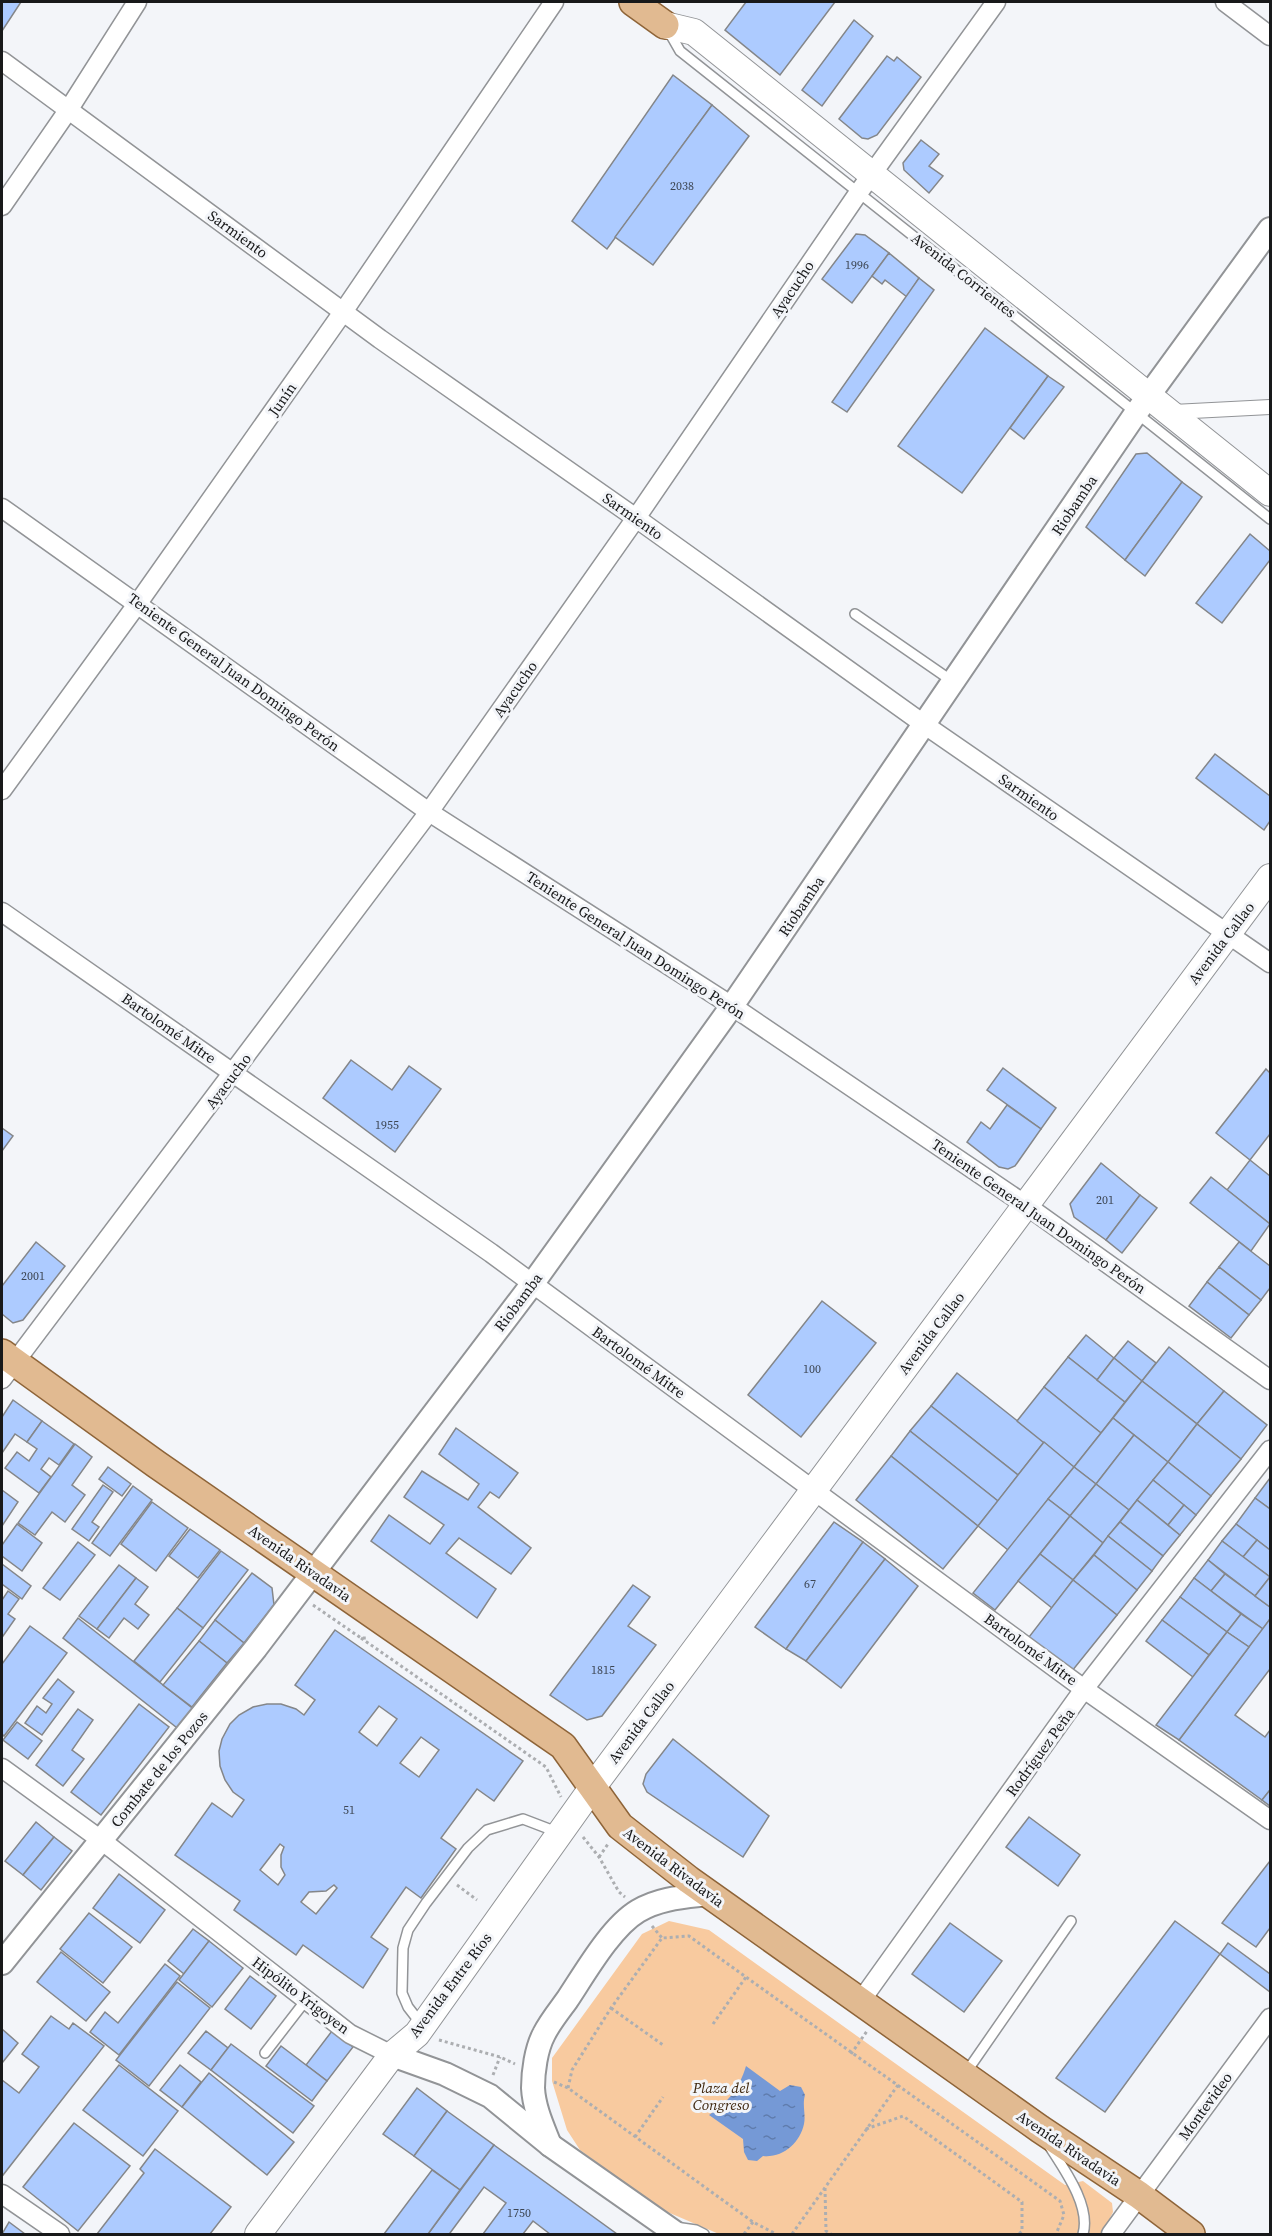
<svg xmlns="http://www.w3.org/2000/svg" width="1272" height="2236" font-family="'Source Serif 4',serif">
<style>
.green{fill:#f8ca9f}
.water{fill:url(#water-ripples)}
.building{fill:#adcbff;stroke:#848689;stroke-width:1.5;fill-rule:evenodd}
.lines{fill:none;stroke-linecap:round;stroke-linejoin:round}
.service-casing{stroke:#929497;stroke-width:12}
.pedestrian-casing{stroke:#929497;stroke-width:16}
.minor-casing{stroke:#929497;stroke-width:21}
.tertiary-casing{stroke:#929497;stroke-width:26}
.secondary-casing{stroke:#929497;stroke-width:28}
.primary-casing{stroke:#8e6438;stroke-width:30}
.path{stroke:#acaeb1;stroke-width:3;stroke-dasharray:3 3;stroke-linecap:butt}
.service{stroke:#fff;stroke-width:9}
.pedestrian{stroke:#fff;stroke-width:14}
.minor{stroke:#fff;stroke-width:18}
.tertiary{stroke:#fff;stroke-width:22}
.secondary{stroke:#fff;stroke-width:26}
.primary{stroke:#e1ba91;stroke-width:27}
.labels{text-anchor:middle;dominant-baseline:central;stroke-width:6;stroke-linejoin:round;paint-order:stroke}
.number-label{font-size:12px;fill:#3d4653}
.street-label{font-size:15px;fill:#18191a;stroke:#f3f5f9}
.park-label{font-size:15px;font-style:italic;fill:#40280f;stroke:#f3f5f9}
</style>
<defs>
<pattern id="water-ripples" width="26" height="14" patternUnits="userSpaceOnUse" patternTransform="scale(1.5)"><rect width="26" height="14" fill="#7599d6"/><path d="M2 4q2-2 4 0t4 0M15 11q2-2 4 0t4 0" fill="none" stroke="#5f7cad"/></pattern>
</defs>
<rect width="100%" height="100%" fill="#f3f5f9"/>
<!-- green -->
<polygon class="green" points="669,1921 709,1930 1065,2185 1083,2181 1112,2203 1113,2212 1102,2234 719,2234 658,2208 580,2150 567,2130 552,2081 552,2058 642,1934"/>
<!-- water -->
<path class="water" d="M746,2066L780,2091L790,2085L801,2087L805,2095C802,2105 806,2114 804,2124C800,2143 783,2158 763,2156L757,2161L748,2160L744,2152L743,2139L709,2115C729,2101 739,2089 746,2066Z"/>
<!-- building -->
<g class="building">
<polygon points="2,2 21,2 2,31"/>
<polygon points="746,2 835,2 780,75 725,30"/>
<polygon points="854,20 873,36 822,106 802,90"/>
<polygon points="887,56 894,61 897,57 921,77 877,135 868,139 862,138 839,119"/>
<polygon points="673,75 712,105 607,249 572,221"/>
<polygon points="712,105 749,136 653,265 615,237"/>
<polygon points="921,140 939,154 929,166 943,176 929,193 904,170 903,163"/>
<polygon points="856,234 865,235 889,253 852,303 822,279"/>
<polygon points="889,253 919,278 907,297 885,280 882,284 872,276"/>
<polygon points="919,278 934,290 847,412 832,402"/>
<polygon points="985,328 1048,376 962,493 898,446"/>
<polygon points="1048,376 1064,387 1024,439 1010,428"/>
<polygon points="1147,453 1182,482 1125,560 1086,527 1136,454"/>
<polygon points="1182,482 1202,497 1145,576 1125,560"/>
<polygon points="1250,534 1270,551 1270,560 1222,623 1196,603"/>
<polygon points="1215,754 1270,796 1270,821 1264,830 1196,778"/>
<polygon points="351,1060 392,1090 409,1066 441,1089 395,1152 323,1098"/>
<polygon points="1003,1068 1056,1108 1041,1129 987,1090"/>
<polygon points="1266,1069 1270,1073 1270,1134 1250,1160 1216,1133"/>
<polygon points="1007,1105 1041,1129 1015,1166 1008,1169 999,1167 967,1142 981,1122 990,1129"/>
<polygon points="2,1128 13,1136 2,1151"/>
<polygon points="1250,1160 1270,1176 1270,1224 1227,1190"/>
<polygon points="1101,1163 1140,1195 1106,1240 1074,1217 1070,1204"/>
<polygon points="1211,1177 1270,1224 1251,1251 1190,1203"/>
<polygon points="1140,1195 1157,1208 1122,1253 1106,1240"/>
<polygon points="36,1242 65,1266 23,1320 13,1323 2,1314 2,1286"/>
<polygon points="1239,1242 1270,1266 1270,1288 1261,1300 1219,1267"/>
<polygon points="1219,1267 1261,1300 1249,1315 1207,1282"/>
<polygon points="1207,1282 1249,1315 1231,1338 1189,1306"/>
<polygon points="822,1301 876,1343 801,1437 748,1395"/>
<polygon points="1086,1335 1114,1358 1097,1380 1068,1357"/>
<polygon points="1128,1341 1156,1363 1142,1381 1114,1358"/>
<polygon points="1169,1347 1224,1391 1197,1424 1142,1381"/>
<polygon points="1068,1357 1125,1402 1101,1433 1044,1387"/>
<polygon points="1114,1358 1142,1381 1125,1402 1097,1380"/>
<polygon points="957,1373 1044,1442 1018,1475 931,1406"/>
<polygon points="1142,1381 1197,1424 1168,1462 1113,1418"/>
<polygon points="1044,1387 1101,1433 1074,1467 1017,1421"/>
<polygon points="1224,1391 1267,1425 1241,1459 1197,1424"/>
<polygon points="13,1400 42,1421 27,1442 15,1434 2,1453 2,1417"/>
<polygon points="931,1406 1018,1475 998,1501 910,1431"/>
<polygon points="1113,1418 1134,1435 1096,1484 1074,1467"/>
<polygon points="42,1421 74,1444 59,1465 49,1458 41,1469 51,1477 39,1493 5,1468 17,1452 29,1461 37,1449 27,1442"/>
<polygon points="1197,1424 1241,1459 1211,1496 1168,1462"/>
<polygon points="456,1428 518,1473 499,1498 490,1492 478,1507 531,1548 511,1574 459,1538 446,1553 496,1589 477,1618 371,1541 389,1515 430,1544 444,1525 404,1497 422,1471 468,1500 479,1484 439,1454"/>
<polygon points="910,1431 998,1501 978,1526 891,1456"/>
<polygon points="1134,1435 1168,1462 1129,1510 1096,1484"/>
<polygon points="1044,1442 1074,1467 1008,1550 978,1526"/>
<polygon points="75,1444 92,1457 72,1485 85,1495 65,1522 52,1512 35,1535 18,1523"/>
<polygon points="891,1456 978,1526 943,1569 856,1500"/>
<polygon points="1168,1462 1211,1496 1196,1515 1153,1480"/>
<polygon points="108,1467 131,1484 122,1496 99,1479"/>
<polygon points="1074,1467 1096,1484 1070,1516 1048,1499"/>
<polygon points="1270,1478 1270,1509 1255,1498"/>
<polygon points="1153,1480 1184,1505 1168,1525 1137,1500"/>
<polygon points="1096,1484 1129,1510 1103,1543 1070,1516"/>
<polygon points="103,1485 113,1492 92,1522 99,1527 89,1541 72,1529"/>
<polygon points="133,1486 152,1500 110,1556 92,1543"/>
<polygon points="2,1490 18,1502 2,1526"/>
<polygon points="1255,1498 1270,1509 1270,1550 1236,1524"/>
<polygon points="1048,1499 1070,1516 995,1610 973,1593"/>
<polygon points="1137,1500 1180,1535 1163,1556 1120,1522"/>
<polygon points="152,1502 188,1528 156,1571 121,1544"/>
<polygon points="1184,1505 1196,1515 1180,1535 1168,1525"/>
<polygon points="1070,1516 1103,1543 1073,1580 1040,1554"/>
<polygon points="834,1522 863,1542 786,1649 755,1627"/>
<polygon points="1120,1522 1163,1556 1152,1571 1108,1536"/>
<polygon points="17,1524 42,1543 22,1571 2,1556 2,1545"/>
<polygon points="1236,1524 1257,1540 1243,1557 1222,1541"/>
<polygon points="190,1529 220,1550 198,1578 169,1556"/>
<polygon points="1108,1536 1152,1571 1137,1590 1094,1555"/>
<polygon points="1257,1540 1270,1550 1270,1577 1243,1557"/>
<polygon points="1222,1541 1270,1577 1255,1596 1208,1560"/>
<polygon points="78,1542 95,1555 60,1600 43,1588"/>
<polygon points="863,1542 885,1559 806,1661 786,1649"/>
<polygon points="221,1551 248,1570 203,1628 177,1608"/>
<polygon points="1040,1554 1073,1580 1052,1608 1018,1581"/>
<polygon points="1094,1555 1137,1590 1117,1615 1073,1580"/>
<polygon points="885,1559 918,1586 841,1688 806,1661"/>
<polygon points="1208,1560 1225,1574 1211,1591 1194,1578"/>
<polygon points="2,1564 31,1586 22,1599 2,1584"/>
<polygon points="119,1565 136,1578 97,1629 79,1616"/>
<polygon points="252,1573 272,1588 274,1605 244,1643 215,1620"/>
<polygon points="1225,1574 1270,1607 1270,1619 1263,1629 1211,1591"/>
<polygon points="1270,1577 1270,1607 1255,1596"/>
<polygon points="136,1578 148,1587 135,1604 149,1615 138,1629 124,1618 109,1638 97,1629"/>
<polygon points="1194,1578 1241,1614 1227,1632 1180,1597"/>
<polygon points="1073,1580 1117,1615 1072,1671 1029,1637"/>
<polygon points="633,1585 650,1597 628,1626 656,1645 602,1716 587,1720 550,1695"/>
<polygon points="8,1591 19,1599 8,1614 15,1619 3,1636 2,1634 2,1600"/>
<polygon points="1180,1597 1227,1632 1209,1655 1162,1620"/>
<polygon points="177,1608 203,1628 160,1682 134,1661"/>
<polygon points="1241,1614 1263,1629 1249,1647 1227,1632"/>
<polygon points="78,1618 196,1711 181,1731 63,1638"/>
<polygon points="1270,1619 1270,1669 1235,1715 1265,1737 1270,1730 1270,1790 1262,1800 1179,1740"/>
<polygon points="215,1620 244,1643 227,1663 199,1641"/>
<polygon points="1162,1620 1209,1655 1193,1677 1146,1641"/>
<polygon points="30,1626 67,1653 4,1736 2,1734 2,1664"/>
<path d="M335,1630L523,1761L494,1801L477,1789L441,1838L456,1849L421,1898L406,1887L371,1937L388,1949L363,1988L303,1945L296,1955L234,1910L240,1901L175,1855L212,1803L232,1817L244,1800L233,1792L225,1780L220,1766L219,1751L222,1739L230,1724L239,1715L253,1707L267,1704H281L296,1709L304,1715L315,1700L295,1685ZM379,1706L397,1719L377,1746L359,1732ZM421,1737L439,1750L419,1777L400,1763ZM280,1844L284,1847L281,1855V1867L285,1875L278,1885L260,1870ZM334,1885L337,1888L316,1914L301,1902L309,1892L326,1891Z"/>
<polygon points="1227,1632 1249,1647 1179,1740 1156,1725"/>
<polygon points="199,1641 227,1663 192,1707 163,1685"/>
<polygon points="58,1679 74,1692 42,1735 25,1723 37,1706 46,1713 52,1704 43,1698"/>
<polygon points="139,1704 169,1727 101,1815 71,1792"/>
<polygon points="78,1709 93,1720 72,1750 84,1759 63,1786 36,1765"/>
<polygon points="17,1722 42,1741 28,1759 3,1740"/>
<polygon points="673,1739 769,1816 743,1857 647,1792 643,1784 646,1774"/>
<polygon points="1270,1790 1270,1806 1262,1800"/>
<polygon points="1029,1817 1080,1855 1058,1886 1006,1847"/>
<polygon points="36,1822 54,1837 23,1875 5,1861"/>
<polygon points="54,1837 72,1851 41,1890 23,1875"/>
<polygon points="1270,1861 1270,1928 1256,1947 1222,1923"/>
<polygon points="119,1874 165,1910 140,1943 93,1908"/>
<polygon points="89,1913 132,1947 103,1983 60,1949"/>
<polygon points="1175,1921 1220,1954 1105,2112 1056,2078"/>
<polygon points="950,1923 1002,1961 964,2012 912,1974"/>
<polygon points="193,1929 209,1941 184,1974 168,1961"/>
<polygon points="209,1941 243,1968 212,2007 179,1980"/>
<polygon points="1228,1943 1270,1974 1270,1992 1220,1954"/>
<polygon points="61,1952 110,1992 86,2021 37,1982"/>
<polygon points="165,1964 180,1976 119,2055 90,2032 105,2012 118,2023"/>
<polygon points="250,1976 276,1996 251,2029 225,2009"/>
<polygon points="177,1982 210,2008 149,2086 116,2060"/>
<polygon points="51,2016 69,2029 73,2023 104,2046 3,2175 2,2174 2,2080 19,2093 39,2067 22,2054"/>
<polygon points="2,2029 18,2043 2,2063"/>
<polygon points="206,2031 228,2048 211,2070 188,2053"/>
<polygon points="332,2031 353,2047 327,2081 306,2065"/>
<polygon points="231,2044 314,2106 293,2133 211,2070"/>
<polygon points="281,2046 327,2081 312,2101 266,2066"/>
<polygon points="119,2065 178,2111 143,2156 83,2110"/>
<polygon points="180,2065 201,2082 182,2107 160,2090"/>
<polygon points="209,2073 294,2142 267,2175 182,2107"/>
<polygon points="417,2088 447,2111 414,2156 383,2134"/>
<polygon points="447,2111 494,2145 460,2190 414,2156"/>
<polygon points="74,2123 130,2166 78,2231 23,2187"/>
<polygon points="494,2145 617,2234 550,2234 533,2221 523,2234 483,2234 506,2203 484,2187 450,2233 451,2234 428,2234"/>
<polygon points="155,2149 231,2207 210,2234 97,2234 144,2173 140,2169"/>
<polygon points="432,2170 460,2190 428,2234 384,2234"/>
<polygon points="9,2222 25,2234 2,2234"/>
</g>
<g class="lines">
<!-- service casing -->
<g class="service-casing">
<g id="service">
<polyline points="668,30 680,51 1270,519"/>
<polyline points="855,614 952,681"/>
<polyline points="422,2025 408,2007 402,1993 403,1948 408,1930 426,1903 468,1848 487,1830 523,1819 557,1832"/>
<polyline points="265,2053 306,2000"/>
<polyline points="965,2074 1071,1921"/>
<path d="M1050,2147C1064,2169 1091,2206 1083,2234"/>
<polyline points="675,2227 696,2230 704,2234"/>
</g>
</g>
<!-- pedestrian casing -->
<g class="pedestrian-casing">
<polyline id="pedestrian" points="1173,412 1270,407"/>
</g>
<!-- minor casing -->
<g class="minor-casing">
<g id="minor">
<polyline points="1225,2 1270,36"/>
<polyline points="2,61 380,339 636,518 925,725 1270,963"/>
<polyline points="2,206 69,109 137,2"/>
<polyline points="2,508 429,812 732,1006 1027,1206 1270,1380"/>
<polyline points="2,790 138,603 343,312 554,2"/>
<polyline points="2,912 491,1253 1084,1689 1270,1820"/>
<polyline points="2,1379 429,812 636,518 859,192 996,2"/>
<polyline points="2,1768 101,1840 350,2034 392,2055"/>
<polyline points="860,2002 1084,1689 1270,1450"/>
<polyline points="2,2194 60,2234"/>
<polyline points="1111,2234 1270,2018"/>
</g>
</g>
<!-- tertiary casing -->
<g class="tertiary-casing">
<g id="tertiary">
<polyline points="2,1963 256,1648 533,1283 732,1006 1136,413 1270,229"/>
<polyline points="392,2055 445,2074 490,2096 550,2145 677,2234"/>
<path d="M550,2145C543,2127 534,2108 533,2088C533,2072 536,2049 544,2034C550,2022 559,2011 567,2000C585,1973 611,1927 638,1911C660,1898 684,1897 709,1894"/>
</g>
</g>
<!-- secondary casing -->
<g class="secondary-casing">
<g id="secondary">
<polyline points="665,25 694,32 1270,493"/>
<polyline points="258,2234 392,2055 417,2034 592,1788 1270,877"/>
</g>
</g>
<!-- primary casing -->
<g class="primary-casing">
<g id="primary">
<polyline points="633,2 665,25"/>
<polyline points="2,1353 156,1464 563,1746 620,1826 689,1880 1040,2129 1139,2195 1191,2234"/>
</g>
</g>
<!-- path -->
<g class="path">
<polyline points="313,1605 361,1638 368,1638"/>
<polyline points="361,1638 546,1767 561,1797"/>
<polyline points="583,1837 599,1857 619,1892 625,1897"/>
<polyline points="599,1857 608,1844"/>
<polyline points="457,1885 477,1900"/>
<polyline points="652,1926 662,1938"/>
<polyline points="611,2008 663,2045"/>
<polyline points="713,2024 746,1977"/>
<polyline points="439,2040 500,2057 515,2064"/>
<polyline points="851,2054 867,2031"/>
<polyline points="493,2075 500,2057"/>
<polyline points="554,2082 568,2088 753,2222 776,2234"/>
<path d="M568,2088L572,2070L611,2008L662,1938L689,1936C812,2025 936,2112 1060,2201L1064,2215L1056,2234"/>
<polyline points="866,2129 903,2116 1022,2202 1022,2231 1019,2234"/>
<polyline points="635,2137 663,2097"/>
<polyline points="825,2188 826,2231 831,2234"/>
<polyline points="744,2234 753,2222"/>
<polyline points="792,2234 898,2085"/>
</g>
<!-- service -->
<use href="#service" class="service"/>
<!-- pedestrian -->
<use href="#pedestrian" class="pedestrian"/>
<!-- minor -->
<use href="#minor" class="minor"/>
<!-- tertiary -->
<use href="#tertiary" class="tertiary"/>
<!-- secondary -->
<use href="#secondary" class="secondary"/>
<!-- primary -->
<use href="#primary" class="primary"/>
</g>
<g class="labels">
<!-- number labels -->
<g class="number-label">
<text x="682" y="186">2038</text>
<text x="857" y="265">1996</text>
<text x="387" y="1125">1955</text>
<text x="1105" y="1200">201</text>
<text x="33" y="1276">2001</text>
<text x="812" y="1369">100</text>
<text x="810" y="1584">67</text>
<text x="603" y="1670">1815</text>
<text x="349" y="1810">51</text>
<text x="519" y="2213">1750</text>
</g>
<!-- street labels -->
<g class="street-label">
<text transform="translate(238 234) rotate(36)">Sarmiento</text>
<text transform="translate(964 275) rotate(38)">Avenida Corrientes</text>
<text transform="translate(792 289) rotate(-56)">Ayacucho</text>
<text transform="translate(282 399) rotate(-55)">Junín</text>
<text transform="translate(1074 505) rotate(-56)">Riobamba</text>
<text transform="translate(633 516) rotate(35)">Sarmiento</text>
<text transform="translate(234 672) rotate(36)">Teniente General Juan Domingo Perón</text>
<text transform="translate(515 689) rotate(-55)">Ayacucho</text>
<text transform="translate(1029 797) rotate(35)">Sarmiento</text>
<text transform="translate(801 906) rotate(-56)">Riobamba</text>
<text transform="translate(1221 943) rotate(-53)">Avenida Callao</text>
<text transform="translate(636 945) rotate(33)">Teniente General Juan Domingo Perón</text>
<text transform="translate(169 1028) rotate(35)">Bartolomé Mitre</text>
<text transform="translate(228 1081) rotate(-53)">Ayacucho</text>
<text transform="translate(1039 1216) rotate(35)">Teniente General Juan Domingo Perón</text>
<text transform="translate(518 1302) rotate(-53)">Riobamba</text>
<text transform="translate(931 1333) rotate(-53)">Avenida Callao</text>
<text transform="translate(639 1362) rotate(36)">Bartolomé Mitre</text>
<text transform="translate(300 1563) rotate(35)">Avenida Rivadavia</text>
<text transform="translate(1031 1649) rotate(36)">Bartolomé Mitre</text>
<text transform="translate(641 1722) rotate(-53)">Avenida Callao</text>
<text transform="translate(1040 1752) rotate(-54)">Rodríguez Peña</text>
<text transform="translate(159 1769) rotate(-51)">Combate de los Pozos</text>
<text transform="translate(674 1867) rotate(37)">Avenida Rivadavia</text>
<text transform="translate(450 1985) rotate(-53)">Avenida Entre Ríos</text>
<text transform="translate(301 1995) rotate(37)">Hipólito Yrigoyen</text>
<text transform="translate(1205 2106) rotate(-54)">Montevideo</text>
<text transform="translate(1069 2148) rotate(34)">Avenida Rivadavia</text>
</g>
<!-- park labels -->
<g class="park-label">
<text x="721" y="2087">Plaza del<tspan x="721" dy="17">Congreso</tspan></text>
</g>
</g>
<!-- border -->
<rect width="1272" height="2236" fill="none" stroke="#18191a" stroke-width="6"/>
</svg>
